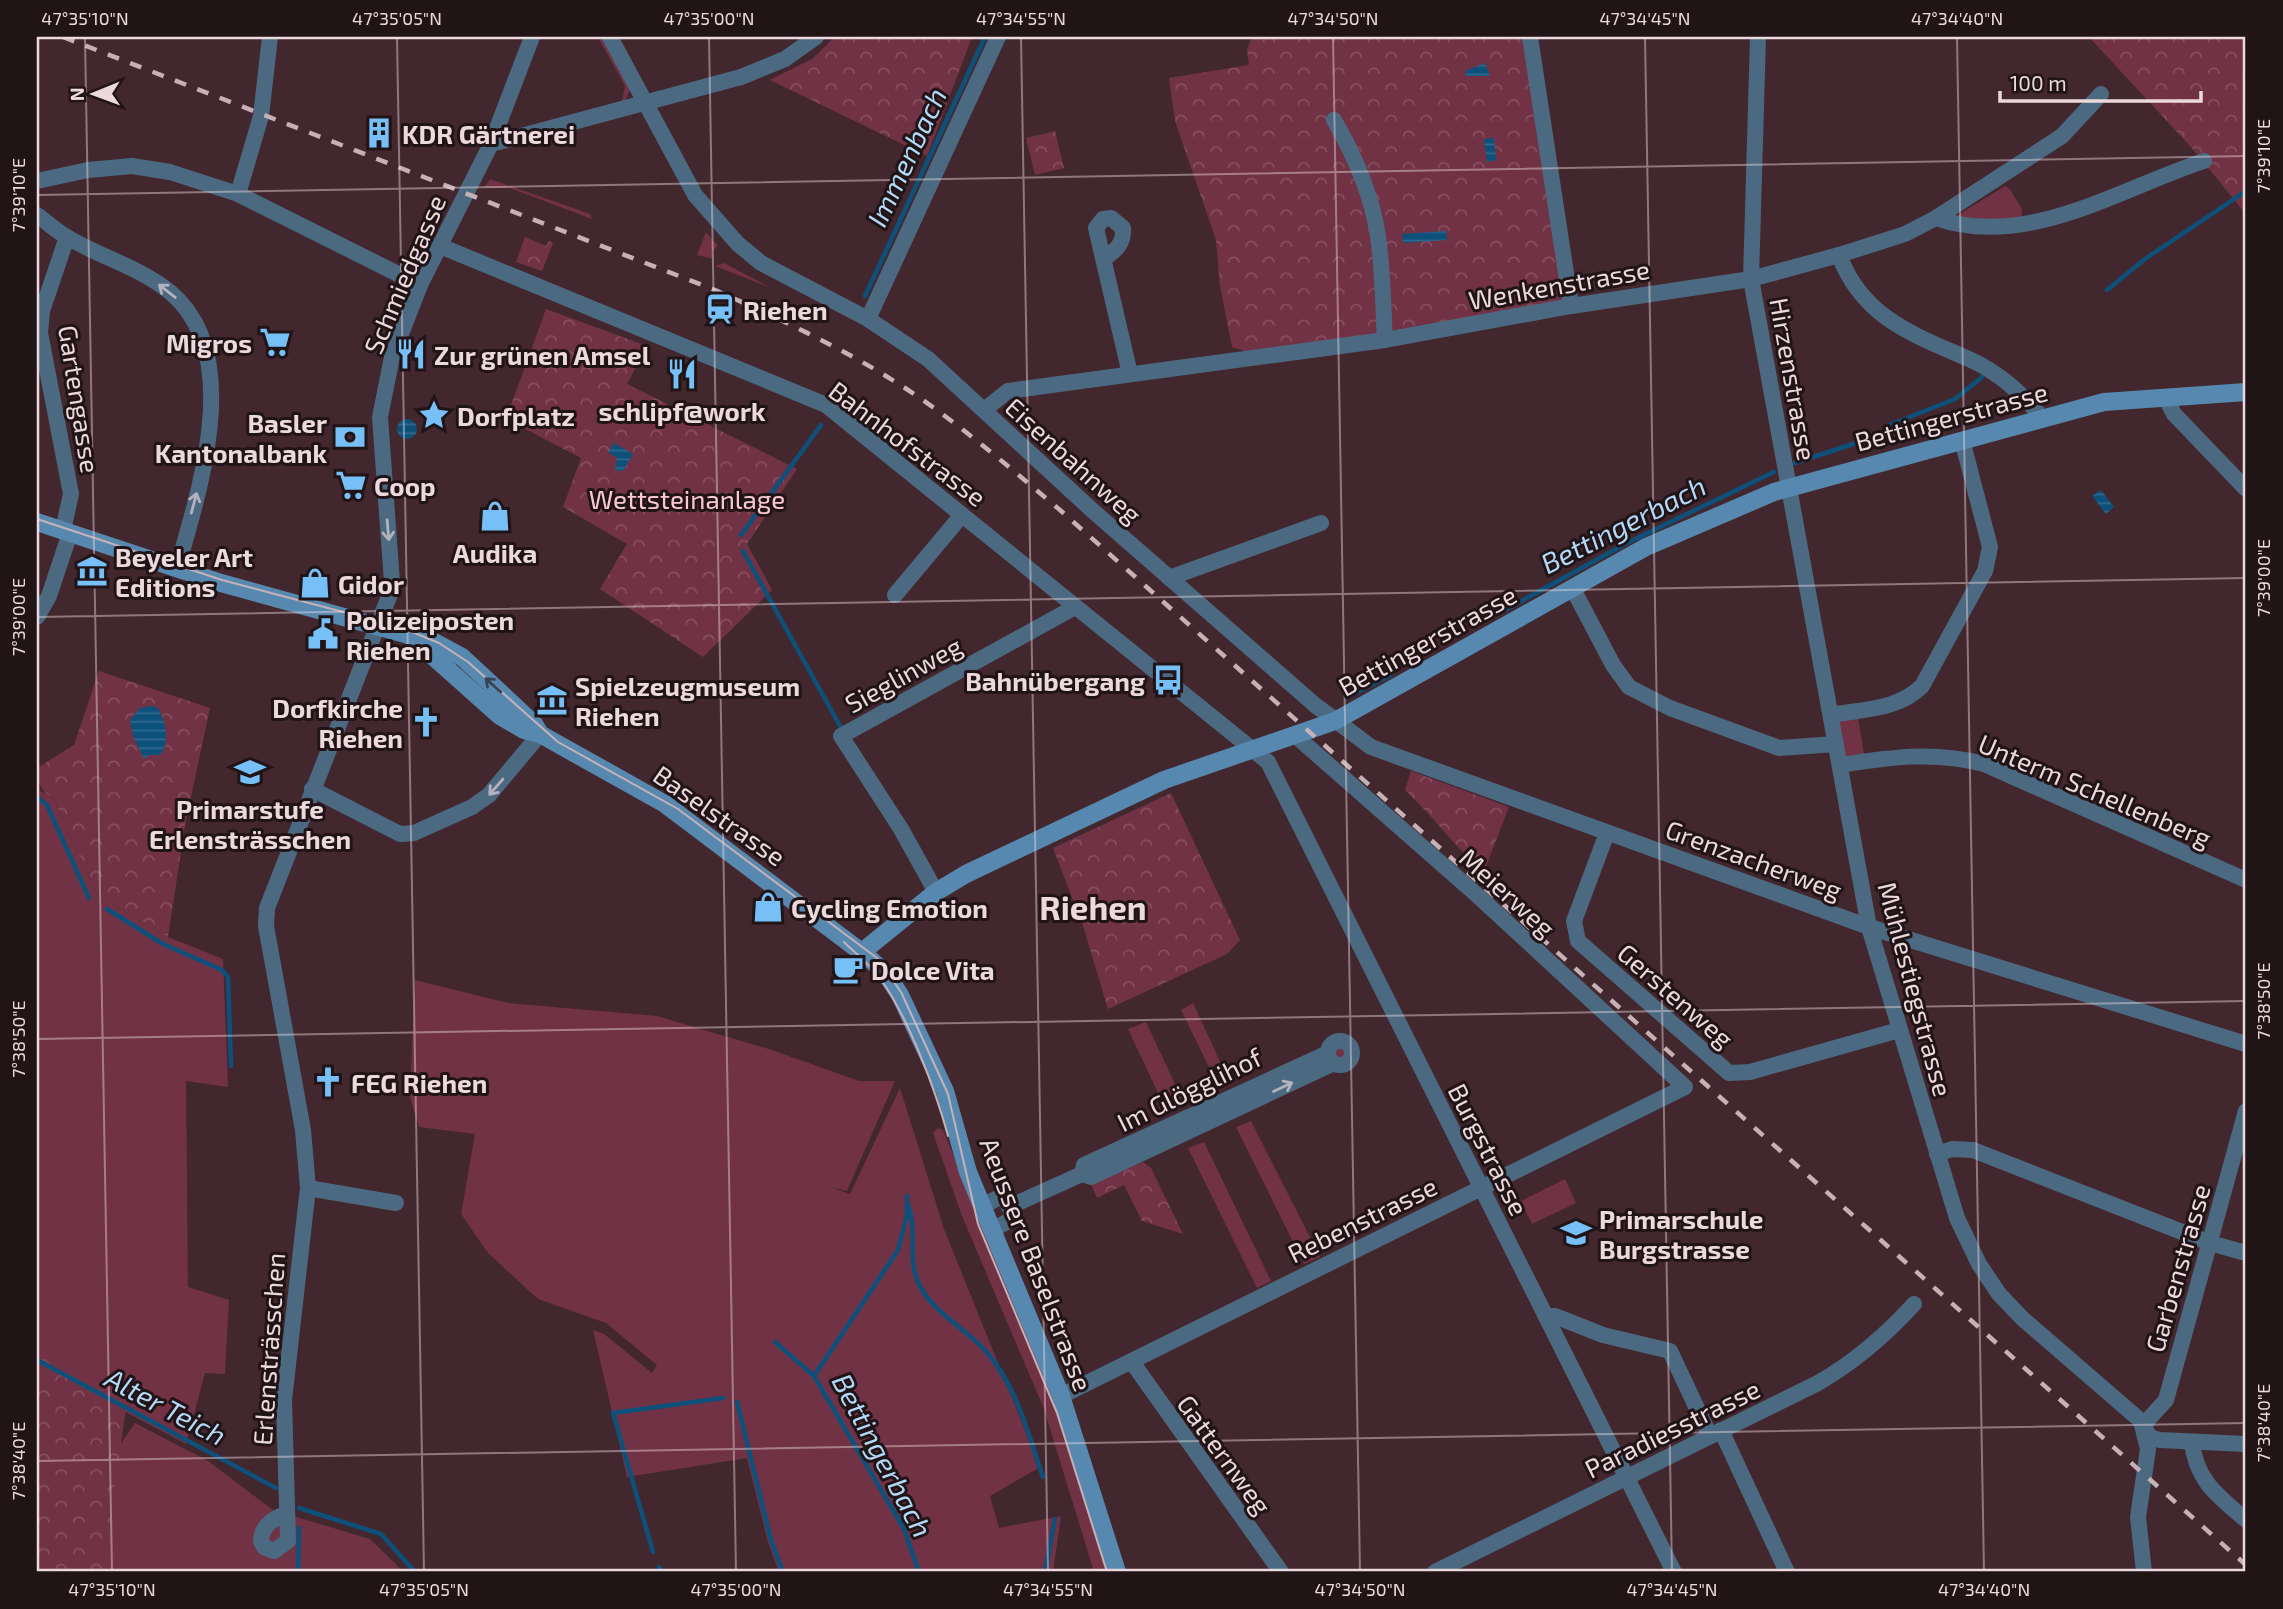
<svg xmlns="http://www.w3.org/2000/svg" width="2283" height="1609" font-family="'Exo 2',sans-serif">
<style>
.green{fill:#723245}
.forest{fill:url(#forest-crowns)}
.water{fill:url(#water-rules)}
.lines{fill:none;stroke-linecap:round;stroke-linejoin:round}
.stream{stroke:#0d517b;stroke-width:4.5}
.street{stroke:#4b6a82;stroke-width:16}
.secondary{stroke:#5789b0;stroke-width:18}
.tram{stroke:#c6b1b6;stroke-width:2}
.rail{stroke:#c6b1b6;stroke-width:4.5;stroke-dasharray:12 12;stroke-linecap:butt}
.oneway{stroke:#b4b2bd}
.oneway2{stroke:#374354}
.ticks{fill:none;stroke:#ecd9dd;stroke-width:2;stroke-opacity:0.45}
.labels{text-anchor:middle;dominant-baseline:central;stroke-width:6;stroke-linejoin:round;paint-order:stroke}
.poi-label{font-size:26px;font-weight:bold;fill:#ecd9dd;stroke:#211417;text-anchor:start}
.street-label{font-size:26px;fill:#ecd9dd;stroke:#211417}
.park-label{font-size:26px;fill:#fac8d3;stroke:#211417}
.water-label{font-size:28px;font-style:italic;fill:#b3d9f8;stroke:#211417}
.district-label{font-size:33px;font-weight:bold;fill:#ecd9dd;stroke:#211417}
.neatline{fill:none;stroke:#ecd9dd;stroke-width:2.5}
.ticks-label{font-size:18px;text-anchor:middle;fill:#ecd9dd}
</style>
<defs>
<pattern id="forest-crowns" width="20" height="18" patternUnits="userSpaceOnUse" patternTransform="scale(1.75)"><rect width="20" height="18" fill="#723245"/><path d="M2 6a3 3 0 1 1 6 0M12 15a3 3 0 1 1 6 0" fill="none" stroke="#864f5f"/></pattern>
<pattern id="water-rules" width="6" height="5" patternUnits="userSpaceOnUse" patternTransform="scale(1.75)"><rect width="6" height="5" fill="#0d517b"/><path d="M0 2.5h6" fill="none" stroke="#30698d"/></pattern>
</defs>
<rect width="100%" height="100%" fill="#43272e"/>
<!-- green -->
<g class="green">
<polygon points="598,37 610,37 634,80 625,101 622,102 625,86"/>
<polygon points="490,179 590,214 592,219 510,188 484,188"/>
<polygon points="2005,186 2009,188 2022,209 2021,218 2015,221 1953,218"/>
<polygon points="706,232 718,246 712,252 713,259 697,255"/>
<polygon points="724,263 771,288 715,266"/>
<polygon points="1857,711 1865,761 1840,765 1831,715"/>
<polygon points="37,789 54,799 96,894 168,937 223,959 228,1087 186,1081 188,1287 229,1300 225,1374 205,1373 186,1444 37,1365"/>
<polygon points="415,980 508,1003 657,1016 772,1050 859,1081 895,1081 847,1191 830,1187 850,1194 900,1088 944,1229 1040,1467 990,1496 999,1528 1061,1516 1053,1572 779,1572 768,1542 747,1458 627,1477 593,1330 604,1334 652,1373 657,1365 606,1323 538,1299 488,1253 461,1214 475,1134 419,1127 410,1097"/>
<polygon points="1193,1003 1228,1079 1225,1085 1219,1087 1181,1010"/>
<polygon points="1146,1022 1183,1101 1167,1112 1128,1029"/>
<circle cx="1341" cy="1052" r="11"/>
<polygon points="1251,1121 1320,1257 1304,1264 1236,1127"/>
<polygon points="938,1128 943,1130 1057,1401 1110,1572 1094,1572 1044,1409 962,1216 933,1133"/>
<polygon points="1204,1142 1271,1281 1257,1288 1188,1148"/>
<polygon points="1565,1179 1576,1203 1532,1224 1521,1201"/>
<polygon points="37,1371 112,1457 135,1423 208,1461 273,1510 370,1539 404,1572 37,1572"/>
</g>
<!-- forest -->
<g class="forest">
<polygon points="835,37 972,37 927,156 770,80 812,59"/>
<polygon points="1252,37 1530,37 1571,306 1261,356 1232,347 1220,286 1216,240 1175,121 1169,78 1249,65 1247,49"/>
<polygon points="2089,37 2246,37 2246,214 2191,147"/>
<polygon points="1055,131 1064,168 1035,175 1026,138"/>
<polygon points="525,237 546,246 549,241 553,243 542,271 516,262"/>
<polygon points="546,309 647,346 627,384 797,469 747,544 772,590 703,657 600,589 627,544 563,507 581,458 506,419"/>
<path d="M99,671L210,708L185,825L168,937L96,894L54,799C41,793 37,781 37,768L74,745Z"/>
<path d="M1411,771L1509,807L1483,874C1456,846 1433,817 1405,790Z"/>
<polygon points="1171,793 1240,940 1227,954 1108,1009 1083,926 1053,848"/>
<polygon points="1143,1162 1151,1168 1183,1234 1142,1221 1124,1185 1097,1198 1091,1184"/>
<polygon points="37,1354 67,1374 127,1400 103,1572 37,1572"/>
</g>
<!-- water -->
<g class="water">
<polygon points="1485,63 1490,76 1466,76 1465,71"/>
<polygon points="1494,138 1496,160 1487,162 1484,139"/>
<polygon points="1446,231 1447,240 1403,243 1402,234"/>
<circle cx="407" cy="429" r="10"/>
<polygon points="614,443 633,454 623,471 615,470 617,458 608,452"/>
<polygon points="2101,490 2114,507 2106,514 2092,496"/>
<path d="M152,706L158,708C165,721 171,742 160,755H149L144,759L133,736L130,720L140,708Z"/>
</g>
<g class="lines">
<!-- stream -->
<g class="stream">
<polyline points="2107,290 2145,259 2246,191"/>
<polyline points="865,296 985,37"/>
<polyline points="1887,426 1955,399 1982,377"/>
<polyline points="1795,463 1859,442"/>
<polyline points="741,535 821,425"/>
<polyline points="743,551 840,726"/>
<polyline points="1498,614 1627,543 1774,472"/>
<polyline points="1346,698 1391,675"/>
<polyline points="37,797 47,805 89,898"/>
<polyline points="107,909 163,944 222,970 228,977 231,1066"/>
<polyline points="907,1196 907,1215 898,1250 814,1376 904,1529 919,1572"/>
<path d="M908,1205C918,1231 907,1257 918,1282C932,1314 969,1329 989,1355C1018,1391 1028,1433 1043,1477"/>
<polyline points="775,1342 814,1376"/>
<polyline points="37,1360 276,1488"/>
<polyline points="737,1402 771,1540 783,1572"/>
<polyline points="299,1508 381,1534 415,1572"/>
<polyline points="653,1552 613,1413 723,1398"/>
<polyline points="659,1567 662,1572"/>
<polyline points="298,1572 299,1528"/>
<polyline points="1045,1572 1055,1519"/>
</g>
<!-- street -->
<g class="street">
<polyline points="610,37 695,195 738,244 761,263 868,319 928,359 1093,511 1315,705 1371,747 1869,927 2246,1044"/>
<polyline points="1530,37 1571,306"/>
<polyline points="1758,37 1751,279 1869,927 1957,1218 1979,1264 1999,1294 2023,1319 2141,1421 2148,1449 2138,1517 2144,1572"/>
<path d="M1334,120C1354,154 1373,198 1378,237C1383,270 1383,306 1385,340"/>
<polyline points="491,144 741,77 785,59 816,37"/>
<polyline points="37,181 88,170 132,166 170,172 238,194 420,285"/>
<polyline points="238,194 261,116 270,37"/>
<path d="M37,215C47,222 56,231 67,237C100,257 139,267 170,292C245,354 199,491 177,569"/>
<path d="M1936,218C2026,250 2121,188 2204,161"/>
<polyline points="440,246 826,405 1268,762 1674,1572"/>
<path d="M1839,255C1863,319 1915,335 1971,360C1998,372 2024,395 2042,418"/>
<path d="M1104,259C1116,250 1124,244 1123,228L1111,218L1103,219L1096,228L1130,374"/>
<polyline points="868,319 998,37"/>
<polyline points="2165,397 2174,414 2246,489"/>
<polyline points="984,410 1008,391 1385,340 1571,306 1751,279 1839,255 1905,234 1936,218 2062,136 2101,94"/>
<polyline points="63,530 71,494 40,333 42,311 67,237"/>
<polyline points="1169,578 1321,523"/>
<polyline points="1573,589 1613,665 1629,687 1670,708 1779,748 1836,744"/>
<polyline points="895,595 962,515"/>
<polyline points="37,617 49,596 70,533"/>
<path d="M1831,715C1863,709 1898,710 1922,686L1985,571L1990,547L1962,440"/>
<path d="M1840,765C1891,757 1934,751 1984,764L2246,880"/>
<polyline points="312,789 400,834 414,833 472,807 489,795 540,734"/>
<polyline points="1607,833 1574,921 1578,941 1729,1073 1750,1072 1899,1030"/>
<polyline points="936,892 901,829 841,736 1075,607"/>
<circle cx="1340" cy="1053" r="12"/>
<polyline points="1937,1154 1952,1149 1973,1150 2210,1243 2246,1253"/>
<polyline points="1082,1174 1084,1165 1328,1053"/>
<polyline points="308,1188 396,1203"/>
<polyline points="982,1206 1004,1195 1014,1218 992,1230"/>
<polyline points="1009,1207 1082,1174 1091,1177 1334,1063"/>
<polyline points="1546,1317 1555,1316 1603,1335 1670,1351 1710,1436"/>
<polyline points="1132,1362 1281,1572"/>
<polyline points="1061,1396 1685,1087 1477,895 1297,737"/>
<polyline points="1721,1430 1787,1572"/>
<polyline points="2144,1430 2147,1421 2166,1400 2246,1111"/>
<polyline points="2144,1430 2152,1438 2160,1440 2246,1444"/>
<path d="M2192,1442C2196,1481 2218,1496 2246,1520"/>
<path d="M285,1514C272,1519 261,1527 261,1541L264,1547L274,1551L288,1541L284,1400L308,1188L303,1130L266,926L267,908L390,594L392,582L380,417L392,357L420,285L491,144L532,37"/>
<path d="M1435,1572L1818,1383C1856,1361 1885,1336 1914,1304"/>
</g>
<!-- secondary -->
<g class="secondary">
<polyline points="37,522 221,583 434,642 462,657 534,724 540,734"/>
<polyline points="408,634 500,716 524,730 540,734 665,804 868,957 886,974 900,995 945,1091 968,1172 1061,1396 1117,1572"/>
<polyline points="862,952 936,892 966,874 1164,780 1335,721 1646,547 1774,492 2104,402 2246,392"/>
</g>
<!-- tram -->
<g class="tram">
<polyline points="37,519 222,580 400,627 439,643 468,662 558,742 678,809 877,958 901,992 948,1094 978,1224 1057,1413 1107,1572"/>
<path d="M844,942C855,953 869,964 879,977C907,1014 936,1091 948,1136"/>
</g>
<!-- rail -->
<path class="rail" d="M63,37L715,290C780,319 845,349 905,388C960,424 1010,468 1060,510L2246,1565"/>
</g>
<!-- one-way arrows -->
<defs><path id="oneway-shaft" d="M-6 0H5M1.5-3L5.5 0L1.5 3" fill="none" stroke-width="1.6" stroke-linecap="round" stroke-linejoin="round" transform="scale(1.75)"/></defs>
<g class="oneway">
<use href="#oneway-shaft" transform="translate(167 291) rotate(-142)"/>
<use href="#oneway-shaft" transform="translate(194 503) rotate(-75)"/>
<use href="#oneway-shaft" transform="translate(388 530) rotate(85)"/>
<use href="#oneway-shaft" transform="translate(496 787) rotate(131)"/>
<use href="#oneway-shaft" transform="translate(1283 1087) rotate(-25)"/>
</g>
<use class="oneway2" href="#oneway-shaft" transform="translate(493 685) rotate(-138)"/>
<!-- ticks -->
<path class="ticks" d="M85,37L112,1572M397,37L424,1572M709,37L736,1572M1021,37L1048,1572M1333,37L1360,1572M1645,37L1672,1572M1957,37L1984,1572M37,195L2246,156M37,617L2246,578M37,1039L2246,1001M37,1461L2246,1423"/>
<!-- icons -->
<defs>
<g id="building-bare" transform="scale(2.415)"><path d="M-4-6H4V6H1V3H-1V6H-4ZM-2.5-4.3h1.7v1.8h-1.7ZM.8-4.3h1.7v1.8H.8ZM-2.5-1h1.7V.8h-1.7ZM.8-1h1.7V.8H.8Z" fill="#77c0f7" stroke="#211417" stroke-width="2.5" paint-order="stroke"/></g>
<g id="station-bare" transform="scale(2.415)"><path d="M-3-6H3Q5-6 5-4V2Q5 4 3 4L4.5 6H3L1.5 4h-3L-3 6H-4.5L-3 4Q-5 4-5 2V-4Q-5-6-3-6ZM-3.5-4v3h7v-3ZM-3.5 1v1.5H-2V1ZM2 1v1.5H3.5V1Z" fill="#77c0f7" stroke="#211417" stroke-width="2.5" paint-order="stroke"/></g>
<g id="supermarket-bare" transform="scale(2.415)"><path d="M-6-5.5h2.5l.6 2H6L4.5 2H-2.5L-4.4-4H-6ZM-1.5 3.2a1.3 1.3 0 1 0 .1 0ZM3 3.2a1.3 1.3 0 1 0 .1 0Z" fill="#77c0f7" stroke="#211417" stroke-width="2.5" paint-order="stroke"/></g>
<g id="restaurant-bare" transform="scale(2.415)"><path d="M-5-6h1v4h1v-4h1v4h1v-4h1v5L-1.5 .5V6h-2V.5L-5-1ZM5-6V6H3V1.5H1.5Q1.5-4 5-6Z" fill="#77c0f7" stroke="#211417" stroke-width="2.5" paint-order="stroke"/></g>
<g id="sight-bare" transform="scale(2.415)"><path d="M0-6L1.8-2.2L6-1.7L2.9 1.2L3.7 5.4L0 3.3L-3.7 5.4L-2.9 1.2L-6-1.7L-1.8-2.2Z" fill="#77c0f7" stroke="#211417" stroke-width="2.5" paint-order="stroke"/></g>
<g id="bank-bare" transform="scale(2.415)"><path d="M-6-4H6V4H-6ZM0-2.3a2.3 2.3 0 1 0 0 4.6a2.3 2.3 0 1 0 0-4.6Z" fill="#77c0f7" stroke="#211417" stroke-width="2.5" paint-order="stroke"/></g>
<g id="shop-bare" transform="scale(2.415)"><path d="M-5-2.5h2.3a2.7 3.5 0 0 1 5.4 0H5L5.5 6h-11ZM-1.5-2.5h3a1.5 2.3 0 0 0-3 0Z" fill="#77c0f7" stroke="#211417" stroke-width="2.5" paint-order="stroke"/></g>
<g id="museum-bare" transform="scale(2.415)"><path d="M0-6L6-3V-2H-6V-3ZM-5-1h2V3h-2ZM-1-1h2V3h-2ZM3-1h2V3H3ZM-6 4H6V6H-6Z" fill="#77c0f7" stroke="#211417" stroke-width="2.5" paint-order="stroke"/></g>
<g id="civic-bare" transform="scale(2.415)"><path d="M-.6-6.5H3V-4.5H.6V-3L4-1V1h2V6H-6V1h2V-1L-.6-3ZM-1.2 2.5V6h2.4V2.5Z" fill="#77c0f7" stroke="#211417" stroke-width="2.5" paint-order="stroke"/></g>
<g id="bus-bare" transform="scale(2.415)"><path d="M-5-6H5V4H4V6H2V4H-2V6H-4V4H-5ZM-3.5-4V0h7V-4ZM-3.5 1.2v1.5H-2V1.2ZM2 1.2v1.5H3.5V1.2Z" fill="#77c0f7" stroke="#211417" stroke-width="2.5" paint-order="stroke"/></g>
<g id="church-bare" transform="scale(2.415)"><path d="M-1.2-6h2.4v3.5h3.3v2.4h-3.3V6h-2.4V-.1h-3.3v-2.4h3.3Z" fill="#77c0f7" stroke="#211417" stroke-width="2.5" paint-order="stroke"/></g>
<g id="school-bare" transform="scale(2.415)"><path d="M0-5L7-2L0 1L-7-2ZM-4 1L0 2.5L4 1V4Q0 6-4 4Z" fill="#77c0f7" stroke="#211417" stroke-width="2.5" paint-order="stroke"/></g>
<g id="cafe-bare" transform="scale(2.415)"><path d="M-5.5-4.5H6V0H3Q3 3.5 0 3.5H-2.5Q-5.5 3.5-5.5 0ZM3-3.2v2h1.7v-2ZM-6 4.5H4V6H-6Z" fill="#77c0f7" stroke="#211417" stroke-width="2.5" paint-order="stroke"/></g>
</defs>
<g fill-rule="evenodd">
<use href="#building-bare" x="379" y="133"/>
<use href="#station-bare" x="720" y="309"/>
<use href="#supermarket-bare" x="275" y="342"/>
<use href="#restaurant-bare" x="411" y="354"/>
<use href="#restaurant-bare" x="682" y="374"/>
<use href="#sight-bare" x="434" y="415"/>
<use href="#bank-bare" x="350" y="437"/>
<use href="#supermarket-bare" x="351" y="485"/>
<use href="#shop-bare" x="495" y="516"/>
<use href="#museum-bare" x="92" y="571"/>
<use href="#shop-bare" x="315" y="583"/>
<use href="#civic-bare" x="323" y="634"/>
<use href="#bus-bare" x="1168" y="680"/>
<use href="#museum-bare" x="552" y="700"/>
<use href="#church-bare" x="426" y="722"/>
<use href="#school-bare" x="250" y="772"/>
<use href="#shop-bare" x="768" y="907"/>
<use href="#cafe-bare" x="848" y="969"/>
<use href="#church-bare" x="328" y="1082"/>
<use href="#school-bare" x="1576" y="1233"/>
</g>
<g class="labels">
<!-- poi labels -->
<g class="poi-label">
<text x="402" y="133">KDR Gärtnerei</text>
<text x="743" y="309">Riehen</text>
<text x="252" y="342" text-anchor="end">Migros</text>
<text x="434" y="354">Zur grünen Amsel</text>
<text x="682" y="410" text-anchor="middle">schlipf@work</text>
<text x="457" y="415">Dorfplatz</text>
<text x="327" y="422" text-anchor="end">Basler<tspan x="327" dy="30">Kantonalbank</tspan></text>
<text x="374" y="485">Coop</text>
<text x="495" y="552" text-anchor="middle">Audika</text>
<text x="115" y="556">Beyeler Art<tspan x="115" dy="30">Editions</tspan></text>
<text x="338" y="583">Gidor</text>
<text x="346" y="619">Polizeiposten<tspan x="346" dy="30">Riehen</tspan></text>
<text x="1145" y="680" text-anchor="end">Bahnübergang</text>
<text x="575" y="685">Spielzeugmuseum<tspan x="575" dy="30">Riehen</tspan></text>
<text x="403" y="707" text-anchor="end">Dorfkirche<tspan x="403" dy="30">Riehen</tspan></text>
<text x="250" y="808" text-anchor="middle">Primarstufe<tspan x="250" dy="30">Erlensträsschen</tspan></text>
<text x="791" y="907">Cycling Emotion</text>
<text x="871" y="969">Dolce Vita</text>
<text x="351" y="1082">FEG Riehen</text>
<text x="1599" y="1218">Primarschule<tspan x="1599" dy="30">Burgstrasse</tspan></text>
</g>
<!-- street labels -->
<g class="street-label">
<text transform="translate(404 274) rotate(-67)">Schmiedgasse</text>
<text transform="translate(1559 284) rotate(-10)">Wenkenstrasse</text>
<text transform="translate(1794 379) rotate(80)">Hirzenstrasse</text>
<text transform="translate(80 399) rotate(81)">Gartengasse</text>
<text transform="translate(1951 416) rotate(-15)">Bettingerstrasse</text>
<text transform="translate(908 443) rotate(37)">Bahnhofstrasse</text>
<text transform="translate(1074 460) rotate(42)">Eisenbahnweg</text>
<text transform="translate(1427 640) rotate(-29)">Bettingerstrasse</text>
<text transform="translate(903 674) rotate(-29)">Sieglinweg</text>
<text transform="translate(2095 790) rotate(23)">Unterm Schellenberg</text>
<text transform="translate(720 815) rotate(35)">Baselstrasse</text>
<text transform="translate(1754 859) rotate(20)">Grenzacherweg</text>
<text transform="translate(1508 892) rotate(42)">Meierweg</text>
<text transform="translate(1916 989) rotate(75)">Mühlestiegstrasse</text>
<text transform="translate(1676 995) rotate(41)">Gerstenweg</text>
<text transform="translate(1189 1089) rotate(-26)">Im Glögglihof</text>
<text transform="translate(1489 1149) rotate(63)">Burgstrasse</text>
<text transform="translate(1362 1219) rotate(-26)">Rebenstrasse</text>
<text transform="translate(1037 1264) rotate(69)">Aeussere Baselstrasse</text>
<text transform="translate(2177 1268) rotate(-74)">Garbenstrasse</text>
<text transform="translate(268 1349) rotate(-86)">Erlensträsschen</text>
<text transform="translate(1672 1428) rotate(-26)">Paradiesstrasse</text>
<text transform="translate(1225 1454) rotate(54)">Gatternweg</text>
</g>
<!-- park labels -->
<g class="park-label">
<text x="687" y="498">Wettsteinanlage</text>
</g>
<!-- water labels -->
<g class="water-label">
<text transform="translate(906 157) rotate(-65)">Immenbach</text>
<text transform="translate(1623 524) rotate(-27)">Bettingerbach</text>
<text transform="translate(166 1406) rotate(28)">Alter Teich</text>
<text transform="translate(883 1455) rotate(62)">Bettingerbach</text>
</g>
<!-- district labels -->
<g class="district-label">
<text x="1093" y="907">Riehen</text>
</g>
</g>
<!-- border -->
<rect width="2283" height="1609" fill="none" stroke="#211417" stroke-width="77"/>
<!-- north arrow -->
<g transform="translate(94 94) rotate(269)" stroke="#211417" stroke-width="5" paint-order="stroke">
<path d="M0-5L12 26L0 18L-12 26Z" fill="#ecd9dd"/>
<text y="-10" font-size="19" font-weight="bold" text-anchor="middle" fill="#ecd9dd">N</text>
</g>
<!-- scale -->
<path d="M2000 91v10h201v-10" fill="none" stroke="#ecd9dd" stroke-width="3.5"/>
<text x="2010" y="91" font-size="21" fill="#ecd9dd" stroke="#211417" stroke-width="5" paint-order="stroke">100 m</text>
<rect x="38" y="38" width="2206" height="1532" class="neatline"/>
<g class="ticks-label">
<text x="85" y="25">47°35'10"N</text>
<text x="397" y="25">47°35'05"N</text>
<text x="709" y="25">47°35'00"N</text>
<text x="1021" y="25">47°34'55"N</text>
<text x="1333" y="25">47°34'50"N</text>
<text x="1645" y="25">47°34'45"N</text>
<text x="1957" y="25">47°34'40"N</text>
<text transform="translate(2264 156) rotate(-90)" y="6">7°39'10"E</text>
<text transform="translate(19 195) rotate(-90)" y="6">7°39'10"E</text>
<text transform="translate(2264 578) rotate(-90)" y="6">7°39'00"E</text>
<text transform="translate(19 617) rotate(-90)" y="6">7°39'00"E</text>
<text transform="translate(2264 1001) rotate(-90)" y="6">7°38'50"E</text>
<text transform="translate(19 1039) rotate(-90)" y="6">7°38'50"E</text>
<text transform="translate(2264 1423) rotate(-90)" y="6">7°38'40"E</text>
<text transform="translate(19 1461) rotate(-90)" y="6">7°38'40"E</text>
<text x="112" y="1596">47°35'10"N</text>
<text x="424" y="1596">47°35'05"N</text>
<text x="736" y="1596">47°35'00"N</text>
<text x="1048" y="1596">47°34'55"N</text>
<text x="1360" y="1596">47°34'50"N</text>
<text x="1672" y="1596">47°34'45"N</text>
<text x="1984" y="1596">47°34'40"N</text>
</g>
</svg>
